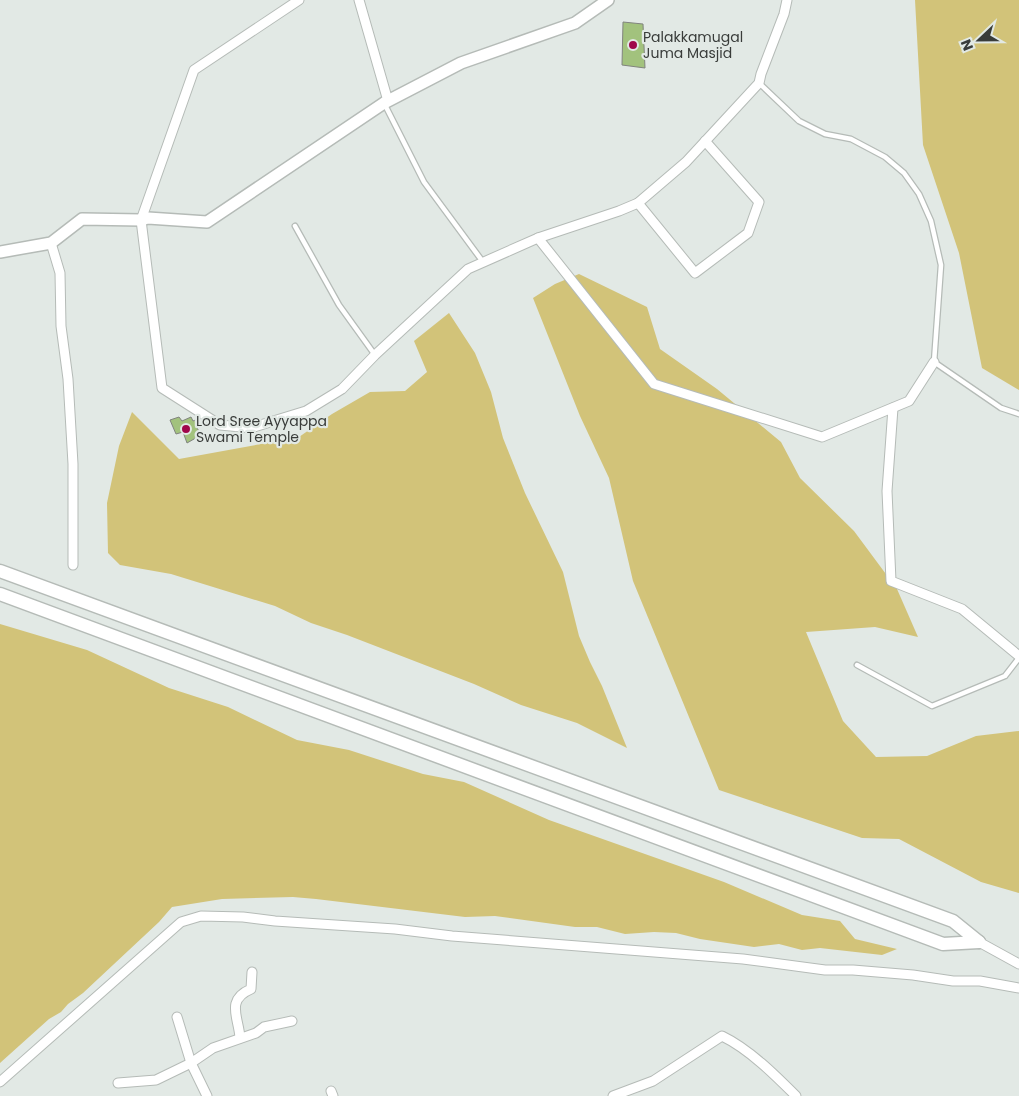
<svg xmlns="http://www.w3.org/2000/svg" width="1019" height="1096" font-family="Poppins,sans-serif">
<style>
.green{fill:#d2c379}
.building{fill:#a2c27d;stroke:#81847e}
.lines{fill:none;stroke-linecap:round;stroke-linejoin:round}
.service-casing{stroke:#b5bbb7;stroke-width:7}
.minor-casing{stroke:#b5bbb7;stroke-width:11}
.tertiary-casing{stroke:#b5bbb7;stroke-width:14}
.secondary-casing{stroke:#b5bbb7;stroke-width:15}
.service{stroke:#fff;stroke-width:4.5}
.minor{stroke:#fff;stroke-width:9}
.tertiary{stroke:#fff;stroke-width:11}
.secondary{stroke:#fff;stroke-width:12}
.poi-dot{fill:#a0074a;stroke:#e2e9e5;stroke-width:2}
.labels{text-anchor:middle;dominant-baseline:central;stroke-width:4.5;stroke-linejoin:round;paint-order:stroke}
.poi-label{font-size:14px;fill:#393c3a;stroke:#e2e9e5;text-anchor:start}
</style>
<rect width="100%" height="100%" fill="#e2e9e5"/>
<!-- green -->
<g class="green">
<polygon points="915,0 1019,0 1019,390 982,368 959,253 923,145"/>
<polygon points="579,274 647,307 660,349 717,389 781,442 800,478 854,531 897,589 918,637 875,627 806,632 843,721 876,757 927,756 976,736 1019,731 1019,893 981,882 899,839 862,838 719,790 633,581 609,478 580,416 533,298 555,284"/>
<polygon points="449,313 475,353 491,392 503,438 525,493 563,572 579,636 590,662 602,686 627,748 577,723 521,705 474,684 347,635 311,623 275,606 171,574 120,565 108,553 107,503 119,446 132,412 179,459 299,437 332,414 370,392 405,391 427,372 414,341"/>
<polygon points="0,624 87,650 169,688 228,707 297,740 349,750 423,774 464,782 549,820 724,882 802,915 840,921 855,939 897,949 882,955 820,948 802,950 779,944 754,947 700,939 676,933 654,932 625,934 597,927 575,927 495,916 465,917 316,899 293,897 222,899 172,907 159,922 83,993 68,1004 61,1012 49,1019 0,1063"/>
</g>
<!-- building -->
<g class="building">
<polygon points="623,22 643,24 645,68 622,65"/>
<polygon points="179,417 182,421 191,417 193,421 198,419 200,425 196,426 201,435 187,443 183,432 176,434 170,420"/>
</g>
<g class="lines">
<!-- service casing -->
<g class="service-casing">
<g id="service">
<polyline points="759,83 799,121 825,134 851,139 885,157 904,173 919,194 931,221 941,265 934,362 1001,408 1019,414"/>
<polyline points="384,103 424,182 483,262"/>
<polyline points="295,226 339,305 375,355"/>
<polyline points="857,665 932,706 1005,676 1019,658"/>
</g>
</g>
<!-- minor casing -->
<g class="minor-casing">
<g id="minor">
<polyline points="299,0 194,70 141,220 162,388 220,425 251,428 306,411 342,389 375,355 468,269 538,238 619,211 638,203 686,162 759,83 761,74 784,14 787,0"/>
<polyline points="359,0 388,101"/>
<polyline points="638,203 695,273 748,233 759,202 705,141"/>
<polyline points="538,238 654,384 822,437 909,401 934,362"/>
<polyline points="51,243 60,273 61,326 68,379 73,464 73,565"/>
<polyline points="893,408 887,491 891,581 962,609 1019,656"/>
<polyline points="979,942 1019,964"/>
<polyline points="177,1017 191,1063 207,1096"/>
<path d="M240,1038C239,1018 225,1000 251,989L252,972"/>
<polyline points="0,1082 181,922 201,916 243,917 275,921 395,929 452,936 743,959 825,970 853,970 913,975 953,981 980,981 1019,988"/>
<polyline points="118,1083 156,1080 191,1063 213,1048 256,1033 264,1027 292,1021"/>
<polyline points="331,1091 333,1096"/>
<path d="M613,1096L653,1081L722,1036C749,1049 775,1075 796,1096"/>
</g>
</g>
<!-- tertiary casing -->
<g class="tertiary-casing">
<polyline id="tertiary" points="0,252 51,243 82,219 141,220 148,218 207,222 384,103 461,63 575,23 608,0"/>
</g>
<!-- secondary casing -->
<g class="secondary-casing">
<g id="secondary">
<polyline points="0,571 953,921 979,942"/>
<polyline points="0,594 943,944 979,942"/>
</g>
</g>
<!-- service -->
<use href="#service" class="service"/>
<!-- minor -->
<use href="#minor" class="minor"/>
<!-- tertiary -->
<use href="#tertiary" class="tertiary"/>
<!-- secondary -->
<use href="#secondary" class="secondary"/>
</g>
<!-- markers -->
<g class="poi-dot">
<circle cx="633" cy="45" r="5"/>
<circle cx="186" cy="429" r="5"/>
</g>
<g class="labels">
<!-- poi labels -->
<g class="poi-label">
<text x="643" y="37">Palakkamugal<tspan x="643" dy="16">Juma Masjid</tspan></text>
<text x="196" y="421">Lord Sree Ayyappa<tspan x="196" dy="16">Swami Temple</tspan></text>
</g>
</g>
<!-- north arrow -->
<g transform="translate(979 40) rotate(248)" stroke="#e2e9e5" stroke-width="4" paint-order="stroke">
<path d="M0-4L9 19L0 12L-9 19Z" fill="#393c3a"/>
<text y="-8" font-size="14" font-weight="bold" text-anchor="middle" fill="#393c3a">N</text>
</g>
</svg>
